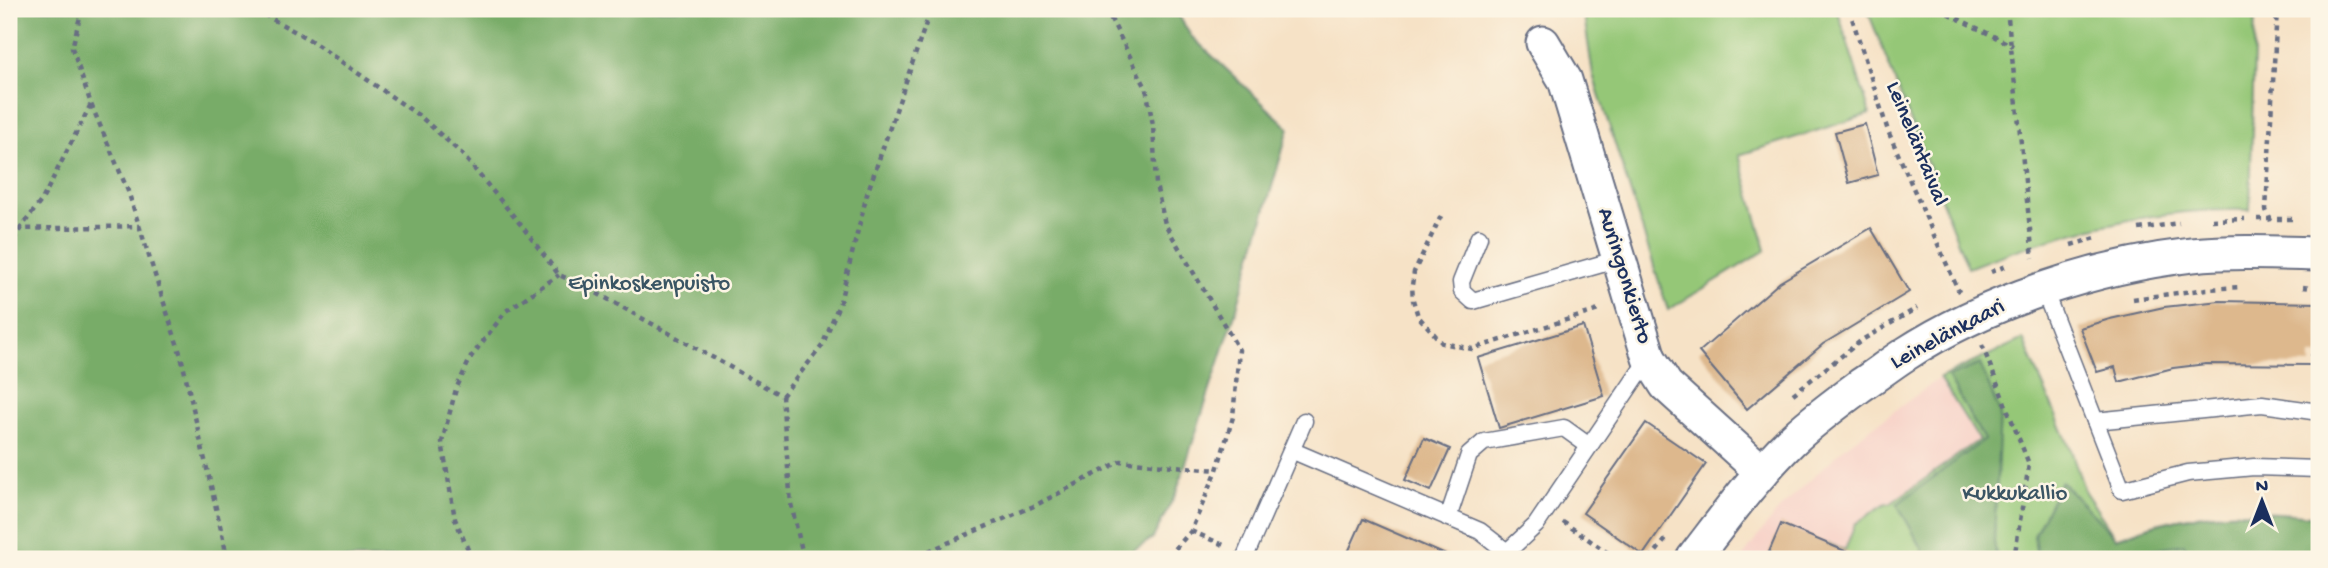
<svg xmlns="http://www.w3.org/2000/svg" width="2328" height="568" font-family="'Gochi Hand',sans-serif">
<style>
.built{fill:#f7d1c7}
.green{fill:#95c777;stroke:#587b6a;stroke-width:2}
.forest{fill:#78ac68;stroke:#4a6e63;stroke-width:2}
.building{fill:#ddb88d}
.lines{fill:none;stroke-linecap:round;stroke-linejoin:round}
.service-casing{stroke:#686e82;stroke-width:19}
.minor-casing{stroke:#686e82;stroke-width:37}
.path{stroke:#686e82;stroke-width:4.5;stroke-dasharray:5 5;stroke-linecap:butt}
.service{stroke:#fff;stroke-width:16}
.minor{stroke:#fff;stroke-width:33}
.labels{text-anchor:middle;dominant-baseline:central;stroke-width:5;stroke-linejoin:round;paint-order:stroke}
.street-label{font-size:23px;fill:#1b2f5e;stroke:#fcf5e5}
.park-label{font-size:23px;fill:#3a5564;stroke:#fcf5e5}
</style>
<rect width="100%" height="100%" fill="#fcf5e5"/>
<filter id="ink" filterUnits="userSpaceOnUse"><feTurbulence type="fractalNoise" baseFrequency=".0143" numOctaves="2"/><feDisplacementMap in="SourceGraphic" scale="14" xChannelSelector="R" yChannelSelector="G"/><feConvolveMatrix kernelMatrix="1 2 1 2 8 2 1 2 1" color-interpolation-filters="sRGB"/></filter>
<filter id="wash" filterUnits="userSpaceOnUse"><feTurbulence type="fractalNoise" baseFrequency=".00686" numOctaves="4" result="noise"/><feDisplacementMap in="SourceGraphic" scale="28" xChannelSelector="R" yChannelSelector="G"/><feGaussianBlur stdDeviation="1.57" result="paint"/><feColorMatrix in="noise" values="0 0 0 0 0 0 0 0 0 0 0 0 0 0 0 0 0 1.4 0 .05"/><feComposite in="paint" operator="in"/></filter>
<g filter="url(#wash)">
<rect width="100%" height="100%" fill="#f6e2c6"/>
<!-- built -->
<polygon class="built" points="1940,378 1980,440 1890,504 1908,559 1741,559 1776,513 1846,446"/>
<!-- green -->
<g class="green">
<polygon points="1583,9 1837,9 1870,114 1739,155 1766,250 1668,310 1593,75"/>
<path d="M1867,9H2255L2250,210C2154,207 2056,233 1968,268Z"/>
<path d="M2023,339L2071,450L2085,492L2116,538C2130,533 2143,528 2157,524C2209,510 2263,513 2315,517H2319V559H1822L1829,544L1845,550L1855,524L1886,503L1890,504L1979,440L1940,378Z"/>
</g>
<!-- forest -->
<g class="forest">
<polygon points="9,9 1175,9 1191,36 1289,128 1236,311 1176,493 1153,538 1121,559 9,559"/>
<polygon points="1980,364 2000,413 1994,542 1997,559 1917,559 1923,550 1897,504 1984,440 1948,377"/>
<path d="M2061,481L2116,538C2130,534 2143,528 2157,524C2208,510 2267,510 2319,517V559H2191L2184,544L2151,549L2150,559H2037L2034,536Z"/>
</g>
<g id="blocks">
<!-- building -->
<g class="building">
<polygon points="1865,124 1878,175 1849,183 1835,132"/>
<polygon points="1871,228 1909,292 1823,344 1747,409 1699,352 1780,282"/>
<polygon points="2220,301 2319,303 2319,355 2311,355 2311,365 2206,364 2173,368 2119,382 2115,367 2097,372 2080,328 2110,319 2164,307"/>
<polygon points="1583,326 1604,396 1499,428 1478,358"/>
<polygon points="1646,423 1706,464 1643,555 1583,513"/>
<polygon points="1424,438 1450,449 1431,491 1405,480"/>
<polygon points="1363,519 1455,559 1345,559"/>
<polygon points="1781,524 1864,559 1766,559"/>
</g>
</g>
</g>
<g filter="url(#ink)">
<use href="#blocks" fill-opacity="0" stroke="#686e82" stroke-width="2"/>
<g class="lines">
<!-- service casing -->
<g class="service-casing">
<g id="service">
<polyline points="1479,237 1461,282 1462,291 1473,301 1619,259"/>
<polyline points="2044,290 2122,490 2188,473 2254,467 2319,469"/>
<polyline points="2095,421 2262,404 2319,412"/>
<polyline points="1291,450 1480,531 1507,552"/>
<polyline points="1448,518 1469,455 1484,442 1564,428 1589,446"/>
<polyline points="1244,559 1304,421"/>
<polyline points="1504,559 1507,552 1536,525 1649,358"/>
</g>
</g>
<!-- minor casing -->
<g class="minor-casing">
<g id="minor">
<polyline points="1543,43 1565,80 1649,358 1666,385 1762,472"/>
<path d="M1693,559C1724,519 1754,477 1791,441C1813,420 1837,403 1861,385C1876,375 1890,364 1904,355C1985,302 2096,266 2192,255C2235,251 2277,253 2319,254"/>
</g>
</g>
<!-- path -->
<g class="path">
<polyline points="82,9 72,48 91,104 128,191 181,356 225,547 224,559"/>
<polyline points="245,9 265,15 310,40 421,117 461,153 521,225 559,275 584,286 782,396 791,504 804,559"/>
<polyline points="1106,9 1146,88 1153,125 1156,185 1165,224 1239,350 1233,417 1217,470 1191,531 1166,559"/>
<polyline points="1852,9 1852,18 1888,131 1959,292"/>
<polyline points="1939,9 2013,46"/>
<polyline points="2007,9 2033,258"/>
<polyline points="1441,216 1414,272 1412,285 1413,300 1418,316 1442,343 1472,349 1602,309"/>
<polyline points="2257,219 2294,219"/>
<polyline points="2212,220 2245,219"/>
<polyline points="2271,221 2266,210 2277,9"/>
<polyline points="2139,229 2179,223"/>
<polyline points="9,233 20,229 42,200 91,104"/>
<polyline points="2071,245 2096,238"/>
<polyline points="9,249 20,229 139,226"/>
<polyline points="1991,272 2009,265"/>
<polyline points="2303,287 2319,289"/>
<polyline points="2133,299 2207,289 2242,287"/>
<polyline points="1982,345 2029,464 2014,559"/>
<polyline points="1793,394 1862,340 1917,308"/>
<polyline points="782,396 822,346 840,302 867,194 931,9"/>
<polyline points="1563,522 1617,559"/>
<polyline points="1191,531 1226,546"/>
<polyline points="472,559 455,519 442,442 456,389 471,357 506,311 559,275"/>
<polyline points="910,559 1034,506 1121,461 1217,470"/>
<polyline points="1650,559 1667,538"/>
</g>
<!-- service -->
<use href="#service" class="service"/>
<!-- minor -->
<use href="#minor" class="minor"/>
</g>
</g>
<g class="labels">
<!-- street labels -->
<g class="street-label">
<text transform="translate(1916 144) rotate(68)">Leineläntaival</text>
<text transform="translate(1624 276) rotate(73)">Auringonkierto</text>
<text transform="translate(1948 335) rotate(-28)">Leinelänkaari</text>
</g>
<!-- park labels -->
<g class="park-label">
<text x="649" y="284">Epinkoskenpuisto</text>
<text x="2015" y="494">Kukkukallio</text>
</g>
</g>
<!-- margin -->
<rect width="2328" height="568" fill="none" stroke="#fcf5e5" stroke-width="35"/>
<!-- north arrow -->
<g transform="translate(2262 501)" stroke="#fcf5e5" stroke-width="5" paint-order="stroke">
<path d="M0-5L12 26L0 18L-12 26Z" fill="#1b2f5e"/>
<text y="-10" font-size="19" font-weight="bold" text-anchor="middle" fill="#1b2f5e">N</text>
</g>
</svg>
